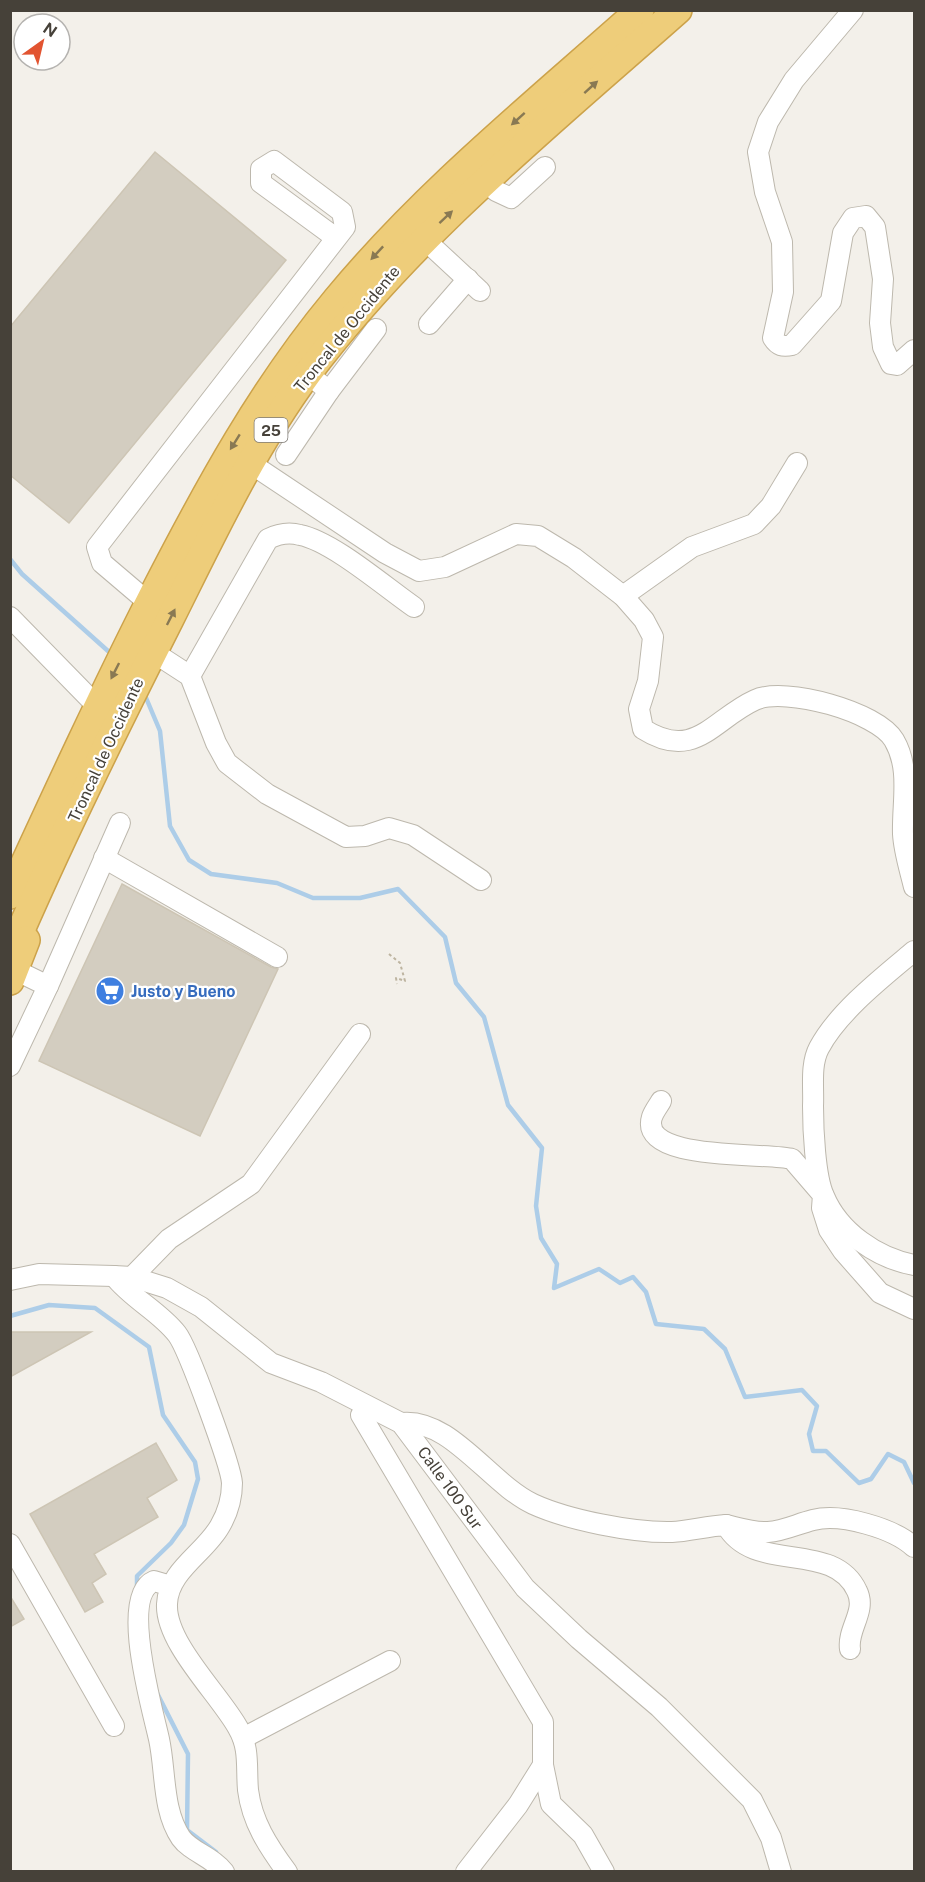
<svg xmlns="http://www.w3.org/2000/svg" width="925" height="1882" font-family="'Public Sans',sans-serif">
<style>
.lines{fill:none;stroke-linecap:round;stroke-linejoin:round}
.stream{stroke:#adcde8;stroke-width:4.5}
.building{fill:#d3cdc0;stroke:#cdc5b4;stroke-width:1.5}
.minor-casing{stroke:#bdb8ad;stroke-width:22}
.highway-casing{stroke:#cca24a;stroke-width:30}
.path{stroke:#bdb4a0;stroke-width:2;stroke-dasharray:3 3;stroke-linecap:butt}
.minor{stroke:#fff;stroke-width:20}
.highway{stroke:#eecd7a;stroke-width:27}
.oneway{fill:#897953}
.labels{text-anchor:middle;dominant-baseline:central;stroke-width:4.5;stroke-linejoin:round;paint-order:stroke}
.shield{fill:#fff;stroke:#7e7a74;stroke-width:1.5}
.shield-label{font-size:15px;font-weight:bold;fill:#464139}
.street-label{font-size:16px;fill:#464139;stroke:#fff}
.shop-label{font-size:16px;font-weight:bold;fill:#366cbe;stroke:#fff;text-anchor:start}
</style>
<rect width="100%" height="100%" fill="#f3f0ea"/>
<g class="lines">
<!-- stream -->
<g class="stream">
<polyline points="10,559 22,574 108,651"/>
<polyline points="144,693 160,731 170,826 189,860 211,874 277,883 313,898 360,898 398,889 445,937 456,983 484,1017 508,1105 542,1148 536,1206 541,1238 557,1264 554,1288 599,1269 620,1283 633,1277 646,1292 656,1324 704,1329 725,1349 745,1397 802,1390 817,1406 809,1434 813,1451 826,1451 859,1483 871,1479 888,1454 904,1462 914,1483"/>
<polyline points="10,1316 49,1305 95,1308 149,1347 163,1415 195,1462 198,1479 184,1525 171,1543 137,1576 137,1590"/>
<polyline points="157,1693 188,1754 187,1830 216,1852"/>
</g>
</g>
<!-- building -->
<g class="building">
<polygon points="155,152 286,260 69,523 10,475 10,327"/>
<polygon points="122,884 271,967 278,969 200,1136 39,1061"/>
<polygon points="10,1332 91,1332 10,1377"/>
<polygon points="156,1443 177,1480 147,1498 158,1517 94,1554 106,1574 92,1583 103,1602 85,1612 30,1514"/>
<polygon points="10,1596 24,1619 10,1627"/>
</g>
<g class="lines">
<!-- minor casing -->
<g class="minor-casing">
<g id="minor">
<path d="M853,10L794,80L768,122L758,152L765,192L782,242L783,292L773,338C778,346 783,347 792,345L831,301L843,233L853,218L866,216L875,227L883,279L880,323L883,347L891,364L897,365L914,350"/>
<polyline points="486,181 496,191 511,198 545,167"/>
<polyline points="424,239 480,291"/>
<polyline points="429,324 468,279"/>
<polyline points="308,374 329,391 376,329"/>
<polyline points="286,455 329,391"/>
<path d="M250,463L385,553L419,571L445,567L516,534L538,536L574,558L623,596L644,620L653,637L648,681L639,709L643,729C695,762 713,719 755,700C785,686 878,712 894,740C911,769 902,802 903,834C904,852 910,870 914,887"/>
<polyline points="623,596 692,547 754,524 771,506 797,463"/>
<polyline points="149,603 102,563 97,547 345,227 342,212 274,161 261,169 261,183 336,238"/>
<polyline points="10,617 97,706"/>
<polyline points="153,652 190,676 216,743 227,763 267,794 346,837 365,836 389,828 413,835 481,880"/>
<path d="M190,676L268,539C278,534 289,532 300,535C332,541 385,587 414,607"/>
<polyline points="104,858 277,957"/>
<path d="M914,951C883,977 838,1012 819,1048C810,1065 814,1088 813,1106C813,1128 815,1177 824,1196C839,1232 877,1258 914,1265"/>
<polyline points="15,970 48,986 120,823"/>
<polyline points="10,1066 48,986"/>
<path d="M661,1101C659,1105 654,1111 652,1117C638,1162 766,1152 792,1159L823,1195L822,1208L829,1230L843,1251L880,1293L914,1309"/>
<path d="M114,1276C132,1299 159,1311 177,1334C188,1348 231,1466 232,1483C232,1498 227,1514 220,1526C205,1553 168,1571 167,1604C165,1643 220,1695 238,1728C250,1748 246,1768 248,1790C252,1822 268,1846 287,1872"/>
<polyline points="132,1277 169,1239 251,1184 360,1034"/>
<polyline points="10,1280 39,1274 114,1276 132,1277 167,1288 201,1307 271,1363 321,1382 401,1423 525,1588 579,1639 659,1707 752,1800 771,1838 781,1872"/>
<polyline points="361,1415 543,1722 543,1765 518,1805 466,1872"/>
<path d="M401,1423C450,1417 490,1484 533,1504C568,1520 633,1533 672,1532C689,1531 708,1526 726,1525C754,1575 833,1539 857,1591C867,1611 847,1629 850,1649"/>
<path d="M726,1525C739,1528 755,1533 768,1532C784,1531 797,1524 813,1520C841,1513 893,1528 914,1547"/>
<polyline points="10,1544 114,1726"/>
<path d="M171,1586L154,1581C119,1596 153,1711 159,1739C166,1771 162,1810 181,1838C191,1852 213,1857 224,1872"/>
<polyline points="243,1738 390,1661"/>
<polyline points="543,1765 551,1804 583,1835 604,1872"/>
</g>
</g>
<!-- highway casing -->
<g class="highway-casing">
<g id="highway">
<path d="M10,895C57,793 104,691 155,591C208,488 262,389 336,300C425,192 536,103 640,10"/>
<path d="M10,955C59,841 114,730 170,619C212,535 252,449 308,373C413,234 548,125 678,10"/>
<polyline points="10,981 26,940"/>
</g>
</g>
<!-- path -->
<polyline class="path" points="389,954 400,963 405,981 396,978 397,984"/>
<!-- minor -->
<use href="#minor" class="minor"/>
<!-- highway -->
<use href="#highway" class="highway"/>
</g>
<!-- one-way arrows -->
<defs><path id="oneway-solid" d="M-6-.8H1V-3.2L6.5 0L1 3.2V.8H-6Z" transform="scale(1.5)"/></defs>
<g class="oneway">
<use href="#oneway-solid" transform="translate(591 87) rotate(-42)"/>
<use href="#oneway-solid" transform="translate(518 119) rotate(138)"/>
<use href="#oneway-solid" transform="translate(446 217) rotate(-43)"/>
<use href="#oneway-solid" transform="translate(377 253) rotate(133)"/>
<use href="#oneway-solid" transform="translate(235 442) rotate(122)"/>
<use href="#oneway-solid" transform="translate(171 617) rotate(-63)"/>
<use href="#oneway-solid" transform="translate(115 671) rotate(117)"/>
</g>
<!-- icons -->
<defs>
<g id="supermarket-disc" transform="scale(1.5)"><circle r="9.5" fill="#3f7fe0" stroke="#fff"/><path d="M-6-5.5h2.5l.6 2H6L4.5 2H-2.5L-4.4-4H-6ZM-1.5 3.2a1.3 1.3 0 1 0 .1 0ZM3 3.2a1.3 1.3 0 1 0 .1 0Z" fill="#fff"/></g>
</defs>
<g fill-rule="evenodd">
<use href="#supermarket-disc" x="110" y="991"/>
</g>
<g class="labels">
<!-- shield labels -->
<rect class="shield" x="254.5" y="418" width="33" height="24" rx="4.5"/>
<g class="shield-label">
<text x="271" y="430">25</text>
</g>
<!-- street labels -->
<g class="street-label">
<text transform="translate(347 329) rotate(-51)">Troncal de Occidente</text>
<text transform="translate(106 750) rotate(-65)">Troncal de Occidente</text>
<text transform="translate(450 1488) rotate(54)">Calle 100 Sur</text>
</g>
<!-- shop labels -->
<g class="shop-label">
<text x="131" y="991">Justo y Bueno</text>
</g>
</g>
<!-- border -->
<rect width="925" height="1882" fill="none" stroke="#464139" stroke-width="24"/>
<!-- north arrow -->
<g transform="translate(42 42) rotate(34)"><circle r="28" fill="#ffffff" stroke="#b5b3b0" stroke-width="1.5"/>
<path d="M0-4.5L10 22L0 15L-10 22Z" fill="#e25431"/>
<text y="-9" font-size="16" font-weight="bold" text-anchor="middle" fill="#464139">N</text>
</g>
</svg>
